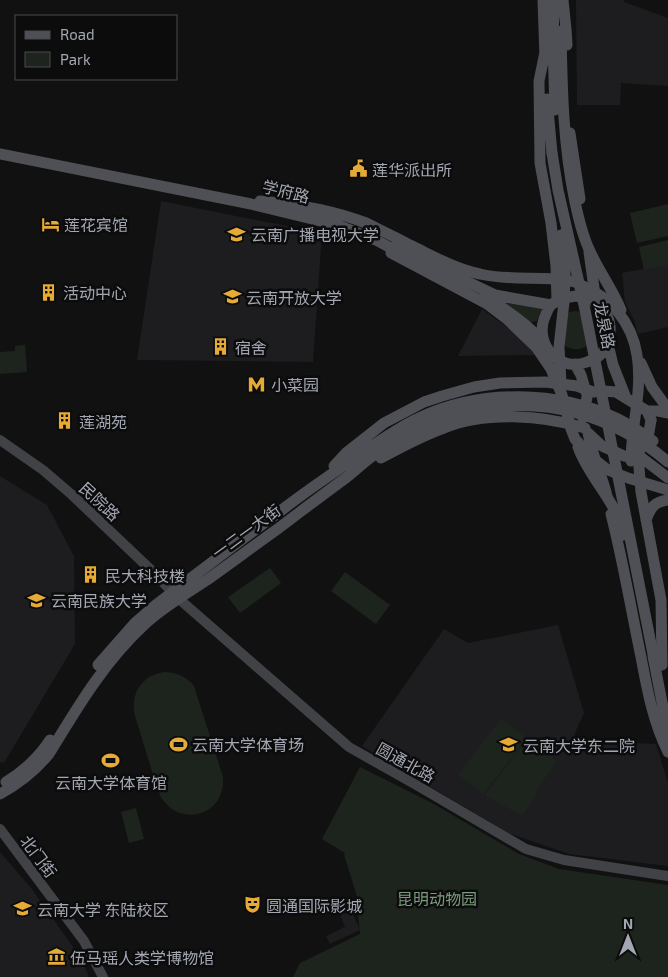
<svg xmlns="http://www.w3.org/2000/svg" width="668" height="977" font-family="'Exo 2','Noto Sans SC',sans-serif">
<rect width="100%" height="100%" fill="#111112"/>
<!-- built -->
<path fill="#1d1d1f" d="M576,0H624V2L668,18V86L621,83L620,105H577Z
M161,201L322,233L313,362L137,360Z
M668,264V327L638,334L634,320L625,302L622,273Z
M482,309L522,338L535,355L458,356Z
M0,476L47,505L74,556L75,644L4,763L0,762Z
M558,625L584,713L572,740L656,744L668,783V866L569,854L508,833L362,746L444,629L468,643Z
M0,852L31,888L81,958L89,977H0Z
M350,908L360,930L330,944L326,936L345,927L339,912Z"/>
<!-- green -->
<path fill="#1d241e" d="M668,204V236L637,243L630,213Z
M668,240V265L644,270L639,247Z
M500,300L542,308L537,321L529,323Z
M575,311C608,313 595,362 565,346L566,313Z
M25,345L27,372L0,374V352L15,351V346Z
M270,568L281,583L240,613L228,597Z
M345,572L390,605L376,624L331,591Z
M165,672C178,673 187,677 194,686L223,777C226,819 173,829 158,791L135,716C130,693 142,675 165,672Z
M501,719L527,738L483,794L458,775Z
M528,738L562,765L557,761L535,792L539,796L537,795L522,816L485,795Z
M360,767L432,803L519,854L559,869L668,885V977H293L300,963L360,934L356,893L344,855L345,853L322,839Z
M136,808L144,839L129,843L121,812Z"/>
<g fill="none" stroke-linecap="round" stroke-linejoin="round">
<!-- secondary -->
<path stroke="#404246" stroke-width="10" d="M0,440L43,470L71,494L150,569L179,599L349,747L418,786L526,849L564,860L668,876
M0,829L84,941L103,977"/>
<!-- primary -->
<path stroke="#4e5055" stroke-width="11" d="M543,0L545,58
M554,0L553,44L555,110
M563,0L566,29L567,45
M545,52L539,81L540,163L551,223L556,266L557,302
M547,99L552,153
M570,133L580,199
M0,154L251,204L337,225L376,240L402,254
M260,201C296,204 332,210 366,223
M396,246L449,273L495,295L551,305
M589,252L596,302
M576,296C600,299 616,317 608,342C605,352 597,359 587,362C560,373 535,345 544,319C546,314 548,308 551,305C557,299 568,297 576,296Z
M485,297C504,308 532,327 545,345
M608,344L613,365L626,398
M575,364L581,375L586,392
M647,411H658L668,413
M588,433C592,455 602,475 607,496
M588,433L602,446L624,456L630,457L638,455L668,478
M639,452L638,455L641,492L661,600L662,665
M381,458C401,447 422,436 444,428C485,411 542,415 585,428
M334,466L347,452L384,423L424,402L442,396L474,387L500,383L545,382L577,386L593,392L604,391L616,392L647,411L651,420
M611,514C623,561 631,609 641,657C647,689 653,722 668,752
M646,520C651,507 654,502 668,500
M653,656L668,733
M98,665L135,623L157,604C200,571 244,538 287,506C308,490 330,475 352,460C374,445 395,429 419,418C480,389 558,390 618,419C630,425 642,433 653,441
M6,782C23,772 40,756 50,740
M0,794C20,783 34,772 49,754C77,708 104,662 144,625C163,607 186,594 207,580C231,563 255,545 279,528C301,511 324,494 347,477C356,470 364,462 374,455C390,443 408,432 426,424C441,417 458,412 474,410C546,396 613,415 668,462"/>
<!-- primary-bridge -->
<path stroke="#4e5055" stroke-width="11" d="M561,31C562,88 563,145 575,202C578,216 581,229 586,242C595,266 611,286 621,310
M552,153L558,190L584,305L653,654
M366,223C380,230 395,237 410,245C433,256 455,269 480,274C505,280 530,277 555,279C560,280 565,280 570,281C574,281 577,283 581,285C611,297 632,323 637,355C643,391 631,426 631,461
M391,253L487,304L508,320L536,347L551,369L562,395L571,429L575,439L590,456L608,470L628,478L668,490
M641,363L652,387L668,409
M561,383L559,347L564,302L565,279V260L561,235
M583,418L587,397
M578,447C586,470 603,488 614,509C618,517 620,526 623,535
M639,452L649,432L651,420"/>
</g>
<!-- icons -->
<defs>
<symbol id="civic-bare" viewBox="-9 -9 18 18"><path d="M-.6-6.5H3V-4.5H.6V-3L4-1V1h2V6H-6V1h2V-1L-.6-3ZM-1.2 2.5V6h2.4V2.5Z" fill="#e5ab36" stroke="#0c0c0d" stroke-width="2.5" paint-order="stroke"/></symbol>
<symbol id="hotel-bare" viewBox="-9 -9 18 18"><path d="M-6-4.5h1.5V1H6V5H4.5V3h-9V5H-6ZM-4 0a1.8 1.8 0 1 1 3.6 0ZM.5 0V-2.5h3Q6-2.5 6 0Z" fill="#e5ab36" stroke="#0c0c0d" stroke-width="2.5" paint-order="stroke"/></symbol>
<symbol id="university-bare" viewBox="-9 -9 18 18"><path d="M0-5L7-2L0 1L-7-2ZM-4 1L0 2.5L4 1V4Q0 6-4 4Z" fill="#e5ab36" stroke="#0c0c0d" stroke-width="2.5" paint-order="stroke"/></symbol>
<symbol id="building-bare" viewBox="-9 -9 18 18"><path d="M-4-6H4V6H1V3H-1V6H-4ZM-2.5-4.3h1.7v1.8h-1.7ZM.8-4.3h1.7v1.8H.8ZM-2.5-1h1.7V.8h-1.7ZM.8-1h1.7V.8H.8Z" fill="#e5ab36" stroke="#0c0c0d" stroke-width="2.5" paint-order="stroke"/></symbol>
<symbol id="metro-bare" viewBox="-9 -9 18 18"><path d="M-5.5 5V-5H-3L0 0L3-5H5.5V5H3V-.5L0 4L-3-.5V5Z" fill="#e5ab36" stroke="#0c0c0d" stroke-width="2.5" paint-order="stroke"/></symbol>
<symbol id="stadium-bare" viewBox="-9 -9 18 18"><path d="M0-5a6.5 5 0 1 0 0 10a6.5 5 0 1 0 0-10ZM-3.5-1.8h7v3.6h-7Z" fill="#e5ab36" stroke="#0c0c0d" stroke-width="2.5" paint-order="stroke"/></symbol>
<symbol id="theatre-bare" viewBox="-9 -9 18 18"><path d="M-5-5.5Q0-4 5-5.5V0Q5 5 0 6Q-5 5-5 0ZM-3.3-2.5H-1v1.5H-3.3ZM1-2.5H3.3v1.5H1ZM-2.8 1Q0 5.5 2.8 1Z" fill="#e5ab36" stroke="#0c0c0d" stroke-width="2.5" paint-order="stroke"/></symbol>
<symbol id="museum-bare" viewBox="-9 -9 18 18"><path d="M0-6L6-3V-2H-6V-3ZM-5-1h2V3h-2ZM-1-1h2V3h-2ZM3-1h2V3H3ZM-6 4H6V6H-6Z" fill="#e5ab36" stroke="#0c0c0d" stroke-width="2.5" paint-order="stroke"/></symbol>
</defs>
<g fill-rule="evenodd">
<use href="#civic-bare" x="346" y="156" width="25" height="25"/>
<use href="#hotel-bare" x="38" y="212" width="25" height="25"/>
<use href="#university-bare" x="224" y="222" width="25" height="25"/>
<use href="#building-bare" x="36" y="280" width="25" height="25"/>
<use href="#university-bare" x="220" y="284" width="25" height="25"/>
<use href="#building-bare" x="208" y="334" width="25" height="25"/>
<use href="#metro-bare" x="244" y="372" width="25" height="25"/>
<use href="#building-bare" x="52" y="408" width="25" height="25"/>
<use href="#building-bare" x="78" y="562" width="25" height="25"/>
<use href="#university-bare" x="24" y="588" width="25" height="25"/>
<use href="#stadium-bare" x="166" y="732" width="25" height="25"/>
<use href="#university-bare" x="496" y="732" width="25" height="25"/>
<use href="#stadium-bare" x="98" y="748" width="25" height="25"/>
<use href="#theatre-bare" x="240" y="892" width="25" height="25"/>
<use href="#university-bare" x="10" y="896" width="25" height="25"/>
<use href="#museum-bare" x="44" y="944" width="25" height="25"/>
</g>
<g text-anchor="middle" dominant-baseline="central" stroke-width="5" stroke-linejoin="round" paint-order="stroke">
<!-- poi labels -->
<g font-size="16" fill="#a3a7b2" stroke="#0c0c0d" text-anchor="start">
<text x="372" y="169">莲华派出所</text>
<text x="64" y="224">莲花宾馆</text>
<text x="251" y="234">云南广播电视大学</text>
<text x="63" y="292">活动中心</text>
<text x="246" y="297">云南开放大学</text>
<text x="235" y="347">宿舍</text>
<text x="271" y="384">小菜园</text>
<text x="79" y="421">莲湖苑</text>
<text x="105" y="575">民大科技楼</text>
<text x="51" y="600">云南民族大学</text>
<text x="192" y="744">云南大学体育场</text>
<text x="523" y="745">云南大学东二院</text>
<text x="111" y="782" text-anchor="middle">云南大学体育馆</text>
<text x="266" y="905">圆通国际影城</text>
<text x="37" y="909">云南大学 东陆校区</text>
<text x="70" y="957">伍马瑶人类学博物馆</text>
</g>
<!-- street labels -->
<g font-size="16" fill="#a3a7b2" stroke="#0c0c0d">
<text transform="translate(286 191) rotate(14)">学府路</text>
<text transform="translate(605 325) rotate(78)">龙泉路</text>
<text transform="translate(100 501) rotate(43)">民院路</text>
<text transform="translate(246 531) rotate(-36)">一二一大街</text>
<text transform="translate(406 762) rotate(29)">圆通北路</text>
<text transform="translate(39 856) rotate(53)">北门街</text>
</g>
<!-- park labels -->
<g font-size="16" fill="#7b9c7d" stroke="#0c0c0d">
<text x="437" y="898">昆明动物园</text>
</g>
</g>
<!-- legend -->
<rect x="15" y="15" width="162" height="65" fill="#0c0c0d" stroke="#484a4f"/>
<rect x="25" y="31" width="25" height="8" fill="#4e5055" stroke="#484a4f"/>
<text x="60" y="40" font-size="15" fill="#a3a7b2">Road</text>
<rect x="25" y="52" width="25" height="15" fill="#1d241e" stroke="#484a4f"/>
<text x="60" y="65" font-size="15" fill="#a3a7b2">Park</text>
<!-- north arrow -->
<g transform="translate(628 937)" stroke="#0c0c0d" stroke-width="4" paint-order="stroke">
<path d="M0-4L9 19L0 12L-9 19Z" fill="#a3a7b2"/>
<text y="-8" font-size="14" font-weight="bold" text-anchor="middle" fill="#a3a7b2">N</text>
</g>
</svg>
